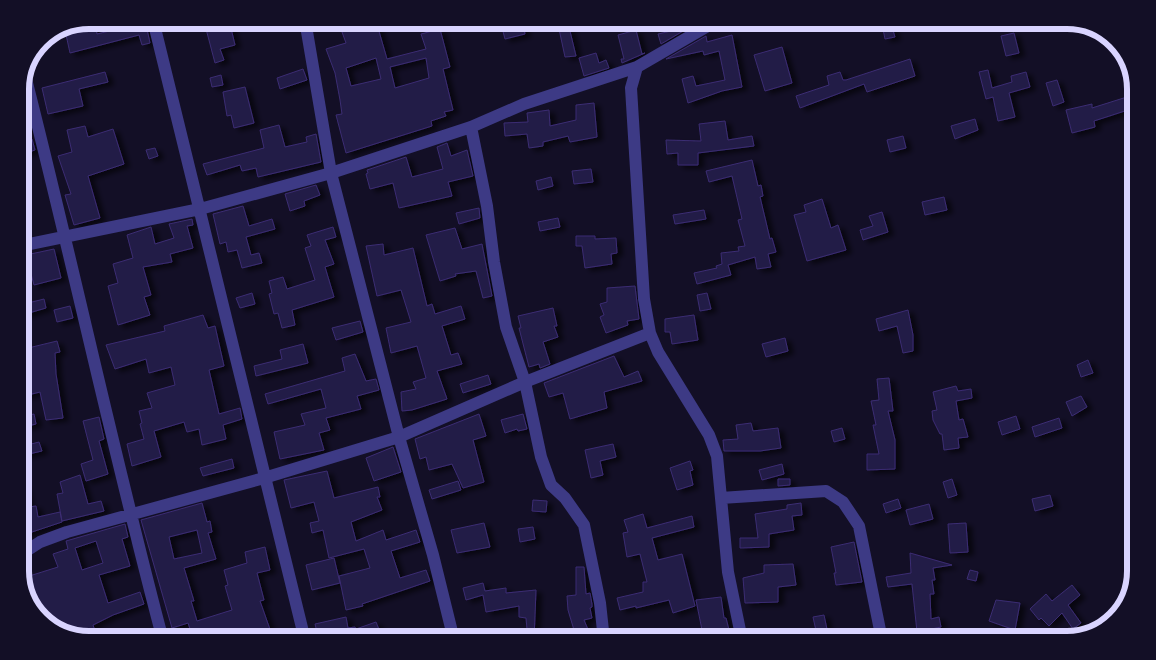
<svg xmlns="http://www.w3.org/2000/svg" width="1156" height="660" font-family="Commissioner,sans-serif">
<defs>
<filter id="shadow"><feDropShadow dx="5.5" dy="3" stdDeviation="2.5" flood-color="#0009"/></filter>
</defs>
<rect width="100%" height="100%" fill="#130f26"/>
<!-- building -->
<path fill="#241b47" stroke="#3b2d73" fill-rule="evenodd" filter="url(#shadow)" d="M94,20L97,34L131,26L129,20H145L150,43L142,45L139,35L70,53L65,30Z
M224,20H229L235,45L220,49L224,60L215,63L205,25Z
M500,20H522L525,34L505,39Z
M376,21L387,59L426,49L421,34L440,29L450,67L443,69L453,110L444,112L446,116L431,121L432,126L346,153L336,115L342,114L340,100L335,73L326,49L346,43L342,32ZM376,58L381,79L351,86L346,68ZM426,58L429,78L395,88L390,67Z
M569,27L576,56L565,57L559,29Z
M689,27H690L661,44L658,34Z
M892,27L895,37L885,39L883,29Z
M636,30L642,54L645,53L622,63L621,59H624L618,35Z
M1014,33L1019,53L1006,56L1001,36Z
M732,35L742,87L722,91L688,103L682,79L693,76L696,86L725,80L719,51L704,55L703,51L666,59L706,36L707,42Z
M782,47L792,83L765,91L754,55Z
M596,53L599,63L606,60L609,68L584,76L579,58Z
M910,59L915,76L867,92L864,84L800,108L796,96L829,85L827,76L840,72L843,80H846Z
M303,69L307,80L280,89L277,78Z
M988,70L992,88L1012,82L1011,76L1026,72L1030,87L1009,93L1015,117L998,121L993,97L986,99L979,72Z
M105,72L108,82L79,89L83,106L48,114L42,88Z
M221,75L223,85L212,87L210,78Z
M1057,80L1064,102L1053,106L1046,83Z
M245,87L254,123L234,128L231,115L227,116L223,92Z
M1130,96L1134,108L1094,121L1095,127L1072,133L1066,110L1092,104V108Z
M594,103L597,137L570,142L568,136L543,142V146L529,148L527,134L505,136L504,123L528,122L527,113L549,110L550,126L576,120V105Z
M26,114L30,128L20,132V115Z
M975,119L978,130L955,139L951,126Z
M725,121L728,140L752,136L754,146L698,153V165H678V153L667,154L666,140L701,141L699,124Z
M279,125L285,147L307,142L306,137L316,134L321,162L258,177L256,168L242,171L240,165L207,175L203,164L264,148L260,130Z
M85,126L88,137L113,129L124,164L88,176L100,218L74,225L65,195L71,194L58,156L72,152L67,130Z
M903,136L906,148L890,152L887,140Z
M32,139L35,150L20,155V140Z
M447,143L451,156L467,150L473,176L448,182L452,196L399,208L393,183L370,189L366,174L368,173L367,170L406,157L412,177L443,169L437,147Z
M155,148L158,156L149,159L146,150Z
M752,160L758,186L761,185L763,196L760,197L770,239L772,238L776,252L768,254L771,267L757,269L755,257L728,265L731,275L697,284L694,273L717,268L716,266L722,264L721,253L739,251L738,247L745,246L738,220L742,219L732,176L709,182L706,171Z
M591,169L593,182L574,184L572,171Z
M551,177L553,186L538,190L536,181Z
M316,185L320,195L304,201L305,206L290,211L285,194Z
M944,197L947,210L925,215L922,202Z
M822,199L831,228L838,225L846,250L807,261L794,215L806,212L804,205Z
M243,206L249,226L272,219L275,229L246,237L251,255L259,253L262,263L242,268L237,250L228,252L226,242L220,244L213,214Z
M479,208L480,218L459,224L456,213Z
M704,210L706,219L675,224L673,215Z
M882,212L888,232L863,240L860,230L873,226L869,216Z
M558,218L560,227L540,231L538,222Z
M192,219L193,225L187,226L193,248L170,254L172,262L143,267L151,295L144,297L150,315L118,325L108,286L118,283L113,264L133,258L127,235L151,227L155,244L174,238L169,224Z
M333,227L336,237L325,240L334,264L325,267L334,297L292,310L295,325L282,328L278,313L274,314L269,294L272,293L269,281L283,277L287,289L315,280L305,248L311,246L307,235Z
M455,228L462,249L482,244L492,296L483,298L476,271L455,274L456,276L440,281L426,235Z
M576,236H595V239L616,238L617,253L611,254L612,264L585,268L582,246H576Z
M383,244L384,255L413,248L427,306L432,304L435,314L461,306L465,319L442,326L451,355L458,353L462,364L437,371L447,399L412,410L402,411L401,392L416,389L413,382L426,378L417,346L391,353L386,328L411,322L401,290L377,296L366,246Z
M54,249L61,278L34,285L26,255Z
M635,286L639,319L627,321L628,325L606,333L600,317L604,315L600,304L607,302V288Z
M252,293L255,304L240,308L236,298Z
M707,293L711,309L700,311L697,295Z
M44,299L46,308L22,315L20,305Z
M70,306L73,318L57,322L54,310Z
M553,308L557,326H554L558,337L543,342L550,364L540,368L539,364L529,367L519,328H521L518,316Z
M908,310L913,335V351L903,353L897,326L879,331L876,319Z
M203,315L208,328L215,326L224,366L209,370L219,414L240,408L242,419L223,425L226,439L202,445L199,429L187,432L184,422L154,431L161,457L132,466L127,444L144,439L140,424L142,423L139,411L152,408L147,393L175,385L171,367L149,373L146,359L115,369L106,345L165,331L164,326Z
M694,315L698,340L672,344L670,332H665V319Z
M360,321L363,332L336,340L332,328Z
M785,338L788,351L766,357L762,344Z
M57,341L60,352L55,353L56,374L63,418L46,420L40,392L20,397V350Z
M303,344L308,363L256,376L254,366L282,359L280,350Z
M355,354L366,381L376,379L379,390L357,396L361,409L326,418L330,430L319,433L324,450L280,459L274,432L305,425L301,414L326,408L321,389L268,404L265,394L345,371L342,358Z
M614,356L624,377L638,371L642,381L604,392L607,408L570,419L563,393L549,397L544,383Z
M1088,360L1093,373L1081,377L1077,365Z
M488,375L491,384L463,393L460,384Z
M889,378L893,411H888L895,440V469L867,470V454H879L873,425H876L871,401L879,400L877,379Z
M956,386L958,391L971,389L972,398L956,401L959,420L963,419L968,437L958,438L959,448L944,450L942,434H940L933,420L932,411L937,410L933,392Z
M1081,396L1087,407L1072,416L1066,402Z
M34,414L36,424L20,428V417Z
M479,414L486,436L473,440L484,482L463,488L452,464L429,470L426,457L420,459L415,439Z
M523,414L527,429L518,431L517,429L505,433L501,420Z
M1016,416L1020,429L1002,435L998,422Z
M99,417L104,439L99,441L108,474L86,481L81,464L93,460L83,421Z
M1059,418L1062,428L1035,437L1032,427Z
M751,423L753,431L778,428L781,448L760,451H724L723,440L738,439L736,425Z
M842,428L845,439L834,442L831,431Z
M39,442L42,451L20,456V447Z
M613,444L616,457L600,461L603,475L591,478L585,450Z
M393,447L401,472L374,481L366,458Z
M232,459L234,468L203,476L200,468Z
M690,461L693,470L690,471L693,485L677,490L670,468Z
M782,464L784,474L762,480L759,470Z
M327,471L334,498L378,487L380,497H377L382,510L351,522L356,541L383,530L386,540L416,530L420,542L391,551L400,578L426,570L430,581L362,604L363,606L346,610L339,576L370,568L364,549L329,558L323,530L312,533L310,523L319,521L314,502L291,508L284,480Z
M80,475L88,504L101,501L104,511L62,521L57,494L63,493L60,482Z
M778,479H790V485L778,486Z
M952,479L957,495L948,498L943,482Z
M458,481L461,490L432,499L429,490Z
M24,485L29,507L36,506L38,517L60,512L62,522L20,536V486Z
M1050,495L1053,506L1035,511L1032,499Z
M898,499L901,508L886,513L883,504Z
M533,500L547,501L546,512L532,511Z
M202,503L207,522L210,521L212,532L208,533L216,559L184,568L194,601H191L197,621L232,610L225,586L228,585L224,570L247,563L245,552L265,547L270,570L257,573L264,600L260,601L273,638L266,640H241L240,637L230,640H194L188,623L172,628L141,520ZM197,530L202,553L174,559L169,537Z
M801,503L802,515L792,516L794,530L769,534V547L740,548V538H758L755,514L787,509V505Z
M929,504L933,519L910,525L906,510Z
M643,514L647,528L692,516L694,527L652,538L658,560L682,554L695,606L673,613L669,600L636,608V606L620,610L617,598L643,592V582H647L640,554L627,557L623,533L628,532L624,520Z
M484,523L490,547L457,553L451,530Z
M966,523L968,552L950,553L948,524Z
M125,524L128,537L122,539L130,566L99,575L108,603L140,592L144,604L113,615L93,625L98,640H89L55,631L46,622L42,608H32L29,606L23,578L58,567L53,554L68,549L66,541ZM96,541L103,563L82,570L75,548Z
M533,527L535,539L520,542L518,529Z
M854,542L862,582L836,585L834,573H836L831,547Z
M910,553L952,565L933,568L935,580H932L934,594H930L931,619L939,617L941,627L917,632L912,584L888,587L886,577L911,573Z
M334,558L340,583L312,590L306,565Z
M793,564L796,585L778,587V602L745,603L743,578L764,573V565Z
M576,567H584L586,594L590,593L592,604V607L590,608L592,618L584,620L589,632L585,634V640H577L568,610L567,596L576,595Z
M970,570L978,572L976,581L967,579Z
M483,583L485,591L506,588V593L536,590L534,640H528L526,618L519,617V606L486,612L483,595L466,600L463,588Z
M1072,585L1080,595L1068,605L1081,623L1073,629L1062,613L1049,626L1041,618L1039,620L1030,609L1046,594L1052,601Z
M721,597L724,618H726L729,630L703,635L696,600Z
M996,600L1020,603L1015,630L989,621Z
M824,615L829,639L818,640L813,617Z
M346,617L348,628L355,627L356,629L376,622L380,632L360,639L319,640L315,624Z"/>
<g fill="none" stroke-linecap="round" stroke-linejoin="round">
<!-- minor -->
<path stroke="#3d3a85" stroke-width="12" d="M153,20L305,640
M305,20L331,173L399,437L433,555L454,640
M718,20L637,67L631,88L644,299L650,333L658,352L709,435L717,456L728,572L742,640
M25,75C73,263 113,452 163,640
M471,127L487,206L494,262L506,327L525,382L541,457L551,485L565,498L584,525L600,603L604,640
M20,246L200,209L331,173L471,127L524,104L637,67
M721,498L826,491L843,502L859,526L882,640
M20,555L40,542L67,532L264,478L399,437L525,382L650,333"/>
</g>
<!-- crop -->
<path d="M0 0H1156V660H0ZM89 29H1067A60 60 0 0 1 1127 89V571A60 60 0 0 1 1067 631H89A60 60 0 0 1 29 571V89A60 60 0 0 1 89 29Z" fill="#130f26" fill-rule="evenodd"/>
<path fill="none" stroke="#d9d4ff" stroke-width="6" d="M89 29H1067A60 60 0 0 1 1127 89V571A60 60 0 0 1 1067 631H89A60 60 0 0 1 29 571V89A60 60 0 0 1 89 29Z"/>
</svg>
